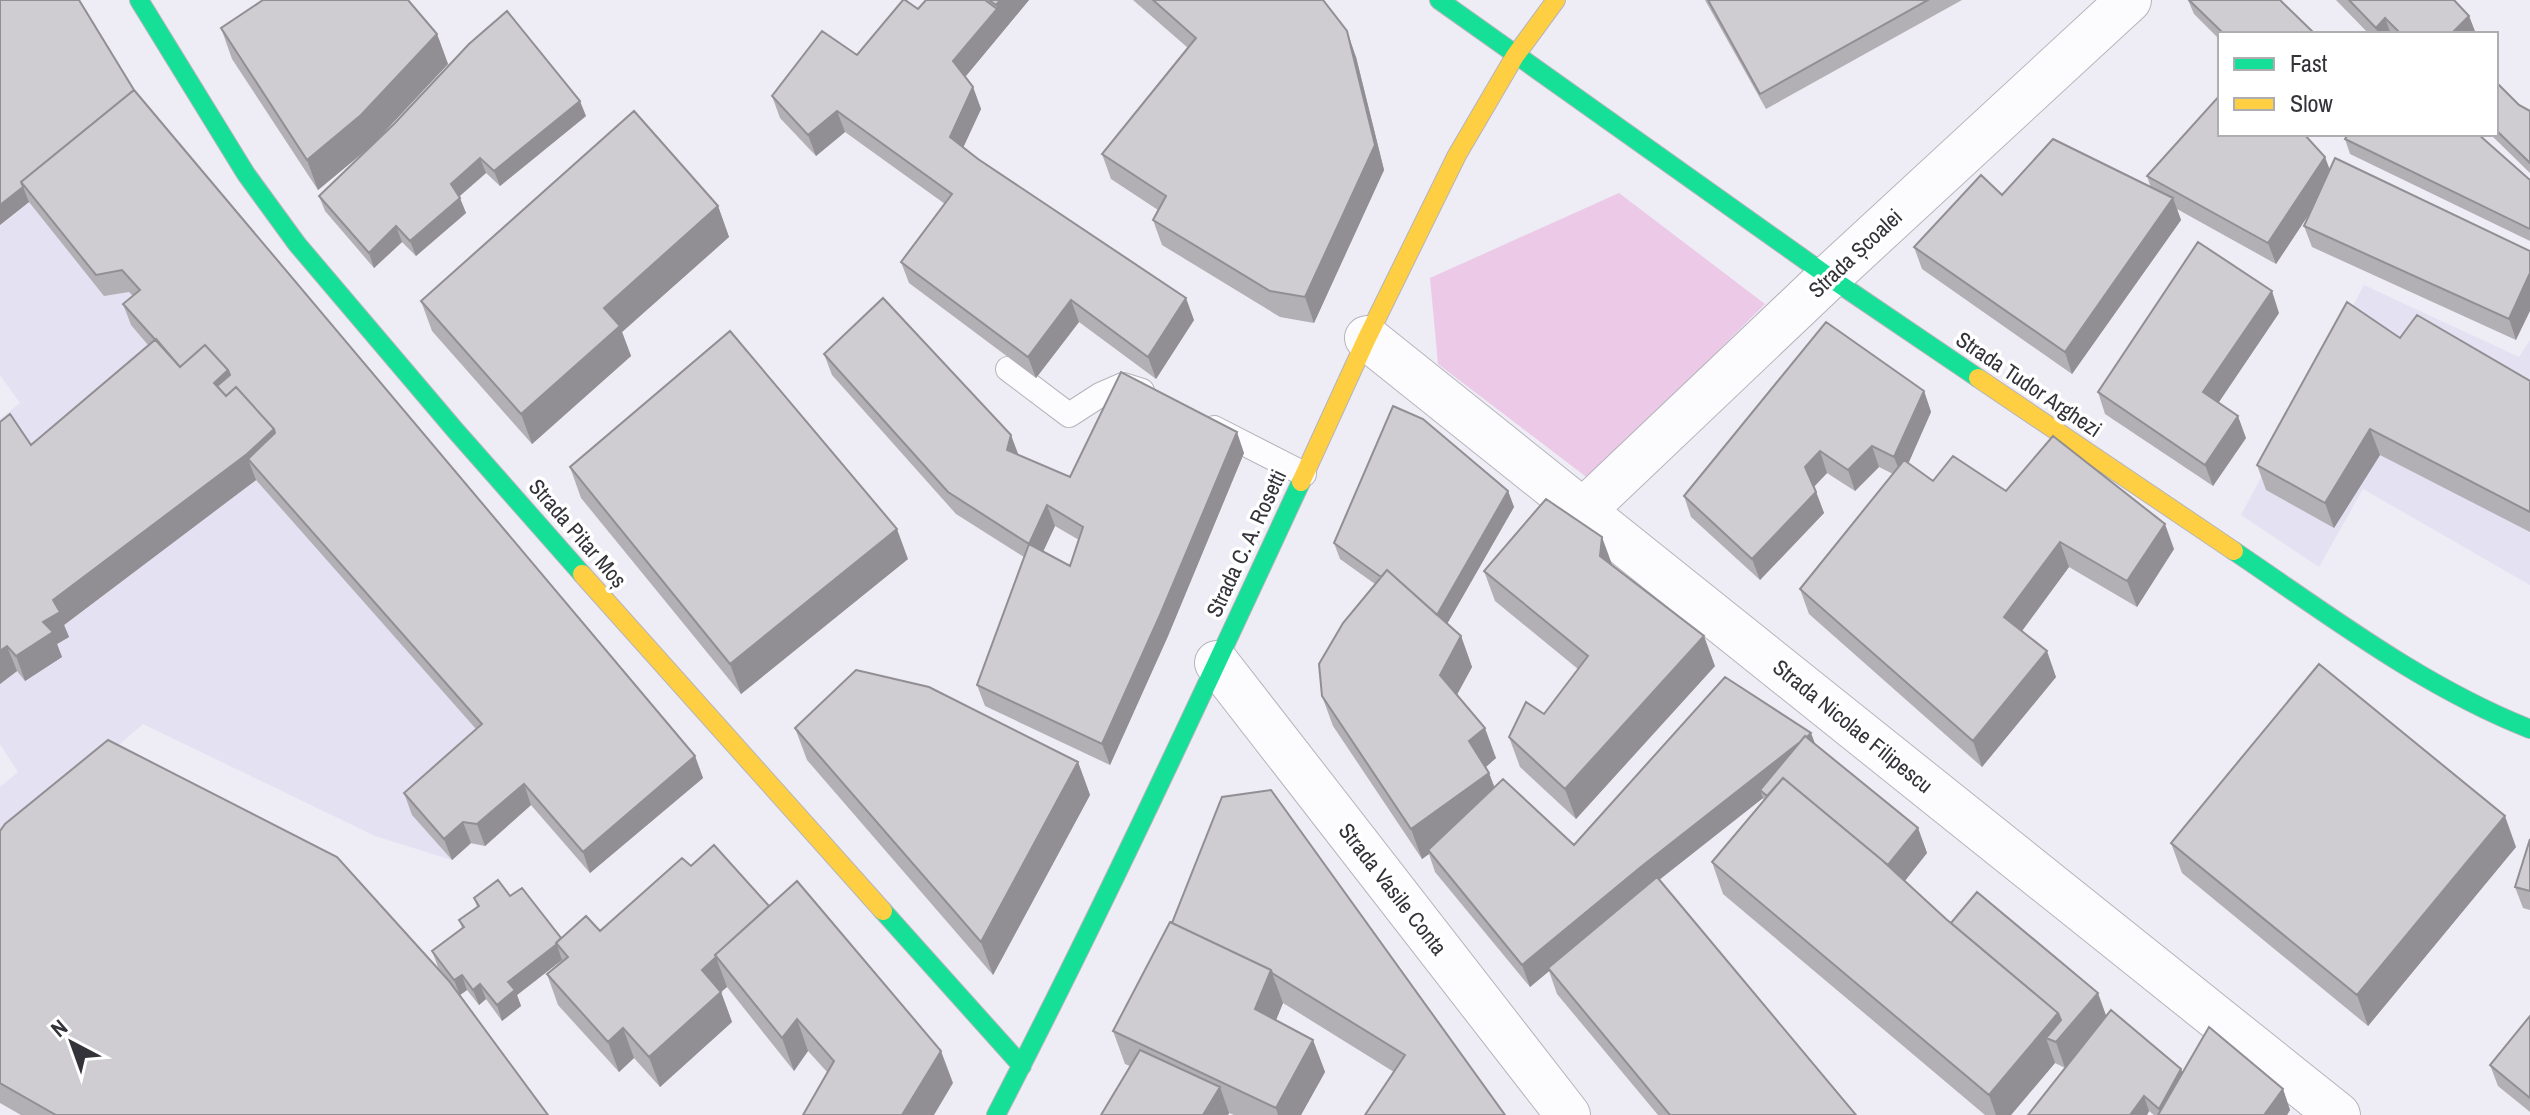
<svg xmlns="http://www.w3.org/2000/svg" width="2530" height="1115" font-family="'Archivo Narrow',sans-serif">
<rect width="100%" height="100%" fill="#eeecf5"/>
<!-- built -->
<path fill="#e4e1f2" d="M142,111L703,778L590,873L531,805L485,846L471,844L452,860L375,836L143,724L0,847V787L18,772L0,744V419L20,403L0,375V226Z
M2364,285L2519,357L2530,340V585L2363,489L2319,567L2241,515Z"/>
<!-- green -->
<path fill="#ecc9e6" d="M1619,193L1765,304L1589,479L1438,364L1430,278Z"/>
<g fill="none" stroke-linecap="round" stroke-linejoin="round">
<defs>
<path id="lane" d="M1008,369L1069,415L1100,395L1123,385L1142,391
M1214,428L1304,474"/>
<path id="street" d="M1367,338L2338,1115
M1584,510L1829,277L2129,0
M1217,663L1568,1115"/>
<path id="fast" d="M139,0L246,174L297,244L455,430L582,574
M1439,0L1829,277L1978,378
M2234,551C2329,615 2423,687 2530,729
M883,911L1022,1066
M996,1115C1104,907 1202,695 1301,482"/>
<path id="slow" d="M1978,378L2234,551
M1301,482L1367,338L1457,155L1515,56L1556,0
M582,574L883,911"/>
</defs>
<!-- lane casing -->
<use href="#lane" stroke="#b5b4bb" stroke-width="26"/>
<!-- street casing -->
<use href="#street" stroke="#b5b4bb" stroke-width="46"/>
<!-- fast casing -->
<use href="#fast" stroke="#b5b4bb" stroke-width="20"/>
<!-- slow casing -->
<use href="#slow" stroke="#b5b4bb" stroke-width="20"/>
<!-- lane -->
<use href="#lane" stroke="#fcfcfe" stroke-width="24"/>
<!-- street -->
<use href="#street" stroke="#fcfcfe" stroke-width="44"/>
<!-- fast -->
<use href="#fast" stroke="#16e098" stroke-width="18"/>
<!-- slow -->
<use href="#slow" stroke="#ffcf43" stroke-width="18"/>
</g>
<!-- wall -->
<path fill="#b2afb5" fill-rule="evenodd" d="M0,0L134,90L695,756L703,778L590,873L531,805L485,846L471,843L452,860L412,815L404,793L476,729L256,480L64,625L69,637L57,644L62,657L25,681L17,671L0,684L31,445L148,345L131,325L123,304L133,296L129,292L104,296L29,202L0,225Z
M926,0H1029L965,77L973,87L981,109L963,147L1194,320L1156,379L1079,322L1036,378L909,283L901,262L945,204L845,132L816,156L780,118L772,96L857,55L918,9Z
M1133,0H1323L1356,57L1384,170L1314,323L1280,317L1162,245L1153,220L1158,210L1111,179L1102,154L1188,48Z
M1705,0H1962L1766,109Z
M2188,0L2315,34H2220V40L2194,14Z
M2336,0H2454L2469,16L2476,34H2369Z
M221,28L437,34L448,64L376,141L586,116L500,186L486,173L459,197L466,213L416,256L402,242L374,268L325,211L319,196L369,148L318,190L232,59Z
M2496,82L2519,105L2530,111V173L2490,134H2496Z
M2345,139L2530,180V241L2350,154Z
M2330,170L2530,251L2516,340L2312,247L2304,226L2310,212L2276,264L2177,209L2181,220L2072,374L1922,269L1914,247L2002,195L2151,188L2147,176Z
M718,206L729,237L622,332L631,356L532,444L432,331L421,301Z
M2279,313L2218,403L2246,438L2213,486L2105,414L2098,392Z
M2400,338L2530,381V532L2380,455L2334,528L2266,490L2257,465Z
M824,354L1018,455L1070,477L1244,453L1168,636L1110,765L985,706L977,685L1024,557L956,514L832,375ZM1055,526L1079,540L1070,566L1043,551Z
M1924,391L1931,412L1908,463L1933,481L2006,491L2174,549L2137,607L2069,567L2022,631L2056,677L1982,767L1809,614L1800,589L1893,474L1879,467L1855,491L1827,473L1814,486L1824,513L1760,580L1691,517L1684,496Z
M570,467L908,559L741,694L581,498Z
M1508,491L1514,507L1447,624L1461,636L1472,667L1456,695L1496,758L1486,767L1489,773L1495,788L1574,845L1815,744L1918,828L1927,853L1905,881L1951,923L2106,1016L2182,1073L2283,1089L2290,1110L2287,1115H2154L2149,1111L2147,1115H2028L2065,1068L2055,1063L2011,1115H1985L1723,894L1712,862L1764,801L1763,798L1659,880L1856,1115H1658L1557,994L1549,971L1530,987L1435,872L1429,854L1422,859L1333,726L1322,696L1375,584L1340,559L1334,543Z
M1613,566L1715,666L1576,819L1520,767L1509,737L1544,714L1578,669L1495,601L1484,571Z
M795,728L1078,762L1090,795L993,975L807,760Z
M1222,797L1505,1115L1394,1072L1283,1003L1276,1020L1313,1040L1325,1072L1301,1115H1234L1229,1113L1228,1115H1101L1130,1066L1125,1064L1113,1031L1172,923Z
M0,831L447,978L438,967L432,951L462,928L459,920L477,907L474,898L510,896L561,938L600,931L691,866L769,906L953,1083L828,1073L808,1051L794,1071L727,987L721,992L732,1022L660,1087L634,1058L619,1072L558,1005L547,974L562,960L517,995L521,1006L502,1021L486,999L479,1005L467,990L460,995L548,1115H21L0,1103Z
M2530,839V910L2523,908L2515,887Z
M2171,843L2516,847L2368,1026L2182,873Z
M2530,1016V1112L2498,1086L2490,1065Z"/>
<!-- shaded-wall -->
<path fill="#918f93" d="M1000,0H1029L961,82L953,61L997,9L996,5Z
M2469,16L2476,34H2451Z
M2385,18L2391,34H2378L2376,28Z
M1347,31L1356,57L1384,170L1314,323L1305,297Z
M437,34L448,64L372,145L318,190L307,160Z
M973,87L981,109L958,159L950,137Z
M580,101L586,116L500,186L494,171Z
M837,111L845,132L816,156L808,135Z
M2325,157L2333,178L2276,264L2268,243Z
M480,158L486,173L456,199L451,184Z
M23,187L29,202L0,225V205Z
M460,198L466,213L416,256L410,241Z
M2173,198L2181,220L2072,374L2065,352Z
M718,206L729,237L622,332L631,356L532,444L521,414L604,308Z
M396,226L402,242L374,268L369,253Z
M2530,273V311L2516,340L2509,319Z
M2272,291L2279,313L2211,414L2203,392Z
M1186,298L1194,320L1156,379L1148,357Z
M1071,300L1079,322L1036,378L1028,357Z
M228,370L245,412L214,383Z
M1924,391L1931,412L1902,478L1894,457Z
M2238,416L2246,438L2213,486L2205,465Z
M274,429L283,455L248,459L256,480L64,625L69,637L57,644L62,657L25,681L16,656L43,622L53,600Z
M2370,429L2380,455L2334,528L2325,503Z
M1237,432L1244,453L1168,636L1110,765L1102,744Z
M1011,435L1019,456L1007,450Z
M1872,446L1879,467L1855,491L1848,470Z
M1820,451L1827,473L1813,488L1805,467Z
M1508,491L1514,507L1439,638L1433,622Z
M1816,492L1824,513L1760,580L1752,559Z
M1047,505L1055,526L1037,565L1029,544Z
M2165,524L2174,549L2137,607L2127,581Z
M897,529L908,559L741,694L730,664Z
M1602,537L1613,567L1600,556Z
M2060,542L2069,567L2013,643L2004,617Z
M1461,636L1472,667L1451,706L1440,675Z
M1704,636L1715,666L1576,819L1565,789Z
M7,646L17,671L0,684V651Z
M2047,651L2056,677L1982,767L1973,741Z
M1485,728L1496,758L1480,772L1469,741Z
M1811,733L1819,754L1760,790L1763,798L1650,887L1530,987L1522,965L1642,866Z
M695,756L703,778L590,873L583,852Z
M1078,762L1090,795L993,975L981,942Z
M1489,773L1500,803L1428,850L1429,854L1422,859L1411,829Z
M524,784L531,805L485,846L477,824Z
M2505,816L2516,847L2368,1026L2357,995Z
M463,822L471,843L452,860L444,839Z
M1918,828L1927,853L1895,893L1886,868Z
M557,945L562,960L517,995L521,1006L502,1021L497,1005L508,982Z
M716,957L727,987L721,992L732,1022L660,1087L649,1057L702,970Z
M1271,970L1283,1003L1267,1042L1255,1009Z
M462,975L467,990L460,995L454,980Z
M480,984L486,999L479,1005L473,990Z
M2098,993L2107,1018L2065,1068L2056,1042L2046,1038L2055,1063L2011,1115H1996L1989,1095L2058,1013Z
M797,1019L808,1051L794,1071L782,1038Z
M623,1028L634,1058L619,1072L608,1042Z
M1313,1040L1325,1072L1301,1115H1278L1276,1108Z
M941,1051L953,1083L934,1115H902Z
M2181,1069L2187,1085L2161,1115L2159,1109Z
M1220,1087L1229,1113L1228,1115H1203Z
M2283,1089L2290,1110L2287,1115H2264Z
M2144,1096L2149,1111L2147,1115H2130Z"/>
<!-- building -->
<path fill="#cfccd2" stroke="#918f93" stroke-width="2" fill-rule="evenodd" d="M0,0H79L134,90L21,182L23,187L0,205Z
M263,0H408L437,34L361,115L307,160L221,28Z
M903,0H905L918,9L926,0H985L997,9L953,61L973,87L950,137L978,159L1186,298L1148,357L1071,300L1028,357L901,262L952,194L837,111L808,135L772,96L822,31L857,55Z
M989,0H1000L996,5Z
M1153,0H1323L1347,31L1375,145L1305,297L1270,291L1153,220L1166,196L1102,154L1196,38Z
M1708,0H1928L1760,94Z
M2189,0H2280L2315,34H2224Z
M2349,0H2454L2469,16L2451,34H2401L2385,18L2376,28Z
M507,11L580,101L494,171L480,158L451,184L460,198L410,241L396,226L369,253L319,196L394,124L469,44Z
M2496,82L2519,105L2530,111V163L2496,130Z
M134,90L695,756L583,852L524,784L477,824L463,822L444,839L404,793L482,724L248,459L275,433L274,429L236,387L226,396L217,386L230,375L228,370L205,345L180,367L123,304L140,290L122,270L96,275L21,182Z
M2220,95V134H2304L2325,157L2268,243L2147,176Z
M634,111L718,206L604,308L620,326L521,414L421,301Z
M2348,134H2478L2530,180V229L2345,139Z
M2053,139L2173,198L2065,352L1914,247L1981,175L2002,195Z
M2335,158L2530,251V273L2509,319L2304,226Z
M2198,242L2272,291L2203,392L2238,416L2205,465L2098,392Z
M883,298L1011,435L1007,450L1070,477L1121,372L1237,432L1160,615L1102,744L977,685L1029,544L948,492L824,354ZM1047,505L1083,527L1070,566L1029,544Z
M2347,302L2400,338L2417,315L2530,381V512L2370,429L2325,503L2257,465Z
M1826,322L1924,391L1894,457L1872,446L1848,470L1820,451L1805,467L1816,492L1752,559L1684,496Z
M730,331L897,529L730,664L570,467Z
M156,339L180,367L205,345L228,370L214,383L226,396L236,387L274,429L247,454L53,600L60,612L43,622L53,632L16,656L7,646L0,651V422L10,414L31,445Z
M1393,406L1423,419L1508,491L1437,615L1387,570L1381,577L1334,543Z
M2053,436L2165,524L2127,581L2060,542L2004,617L2047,651L1973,741L1800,589L1904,460L1933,481L1953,456L2006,491Z
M1546,499L1602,537L1600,556L1704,636L1565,789L1509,737L1526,702L1544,714L1588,656L1484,571Z
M1387,570L1461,636L1440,675L1485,728L1469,741L1489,773L1411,829L1322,696L1319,664L1343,623Z
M2319,664L2505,816L2357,995L2171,843Z
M856,670L929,687L1078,762L981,942L795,728Z
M1725,677L1811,733L1807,737L1805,736L1800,742L1642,866L1522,965L1428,850L1503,779L1574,845Z
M1805,736L1918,828L1888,865L1783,778L1767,796L1760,790Z
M108,740L337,857L449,981L548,1115H56L0,1083V831L5,824Z
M1783,778L1883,861L1946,919L2058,1013L1989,1095L1712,862Z
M1271,790L1505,1115H1365L1405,1055L1272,973L1271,970L1172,923L1222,797Z
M2530,839V891L2515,887Z
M714,845L769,906L715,955L716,957L702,970L721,992L649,1057L623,1028L608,1042L547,974L568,957L556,943L586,916L600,931L682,858L691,866Z
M1657,877L1856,1115H1670L1548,968Z
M498,880L510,896L522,888L561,938L556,943L557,944L508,982L515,990L497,1005L480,984L473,990L462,975L454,980L432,951L464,927L459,920L479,906L474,898Z
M797,881L941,1051L902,1115H803L834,1061L797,1019L782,1038L715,955Z
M1977,892L2098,993L2056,1042L2046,1038L2061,1020L2058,1013L1951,923Z
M1170,922L1271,970L1255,1009L1313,1040L1276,1108L1113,1031Z
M2111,1010L2181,1069L2159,1109L2144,1096L2130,1115H2028Z
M2530,1016V1098L2490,1065Z
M2209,1027L2283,1089L2264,1115H2158Z
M1140,1050L1220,1087L1203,1115H1101Z"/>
<g text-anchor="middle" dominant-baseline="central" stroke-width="7" stroke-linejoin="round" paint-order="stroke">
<!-- street labels -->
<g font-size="22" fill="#343339" stroke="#fff">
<text transform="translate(1855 253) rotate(-43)">Strada Școalei</text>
<text transform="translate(2029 384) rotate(34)">Strada Tudor Arghezi</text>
<text transform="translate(578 533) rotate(49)">Strada Pitar Moș</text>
<text transform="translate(1246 543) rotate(-65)">Strada C. A. Rosetti</text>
<text transform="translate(1853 726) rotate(39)">Strada Nicolae Filipescu</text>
<text transform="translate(1393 889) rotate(52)">Strada Vasile Conta</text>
</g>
</g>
<!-- legend -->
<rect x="2218" y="32" width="280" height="104" fill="#ffffff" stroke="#aeadb0" stroke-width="2"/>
<rect x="2234" y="58" width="40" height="12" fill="#16e098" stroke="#aeadb0" stroke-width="2"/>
<text x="2290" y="72" font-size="24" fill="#343339">Fast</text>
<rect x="2234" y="98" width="40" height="12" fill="#ffcf43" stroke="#aeadb0" stroke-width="2"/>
<text x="2290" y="112" font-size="24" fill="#343339">Slow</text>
<!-- north arrow -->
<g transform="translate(72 1043) rotate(319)" stroke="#ffffff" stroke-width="6" paint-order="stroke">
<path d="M0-6L14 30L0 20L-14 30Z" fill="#343339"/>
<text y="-12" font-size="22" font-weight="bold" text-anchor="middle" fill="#343339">N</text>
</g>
</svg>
